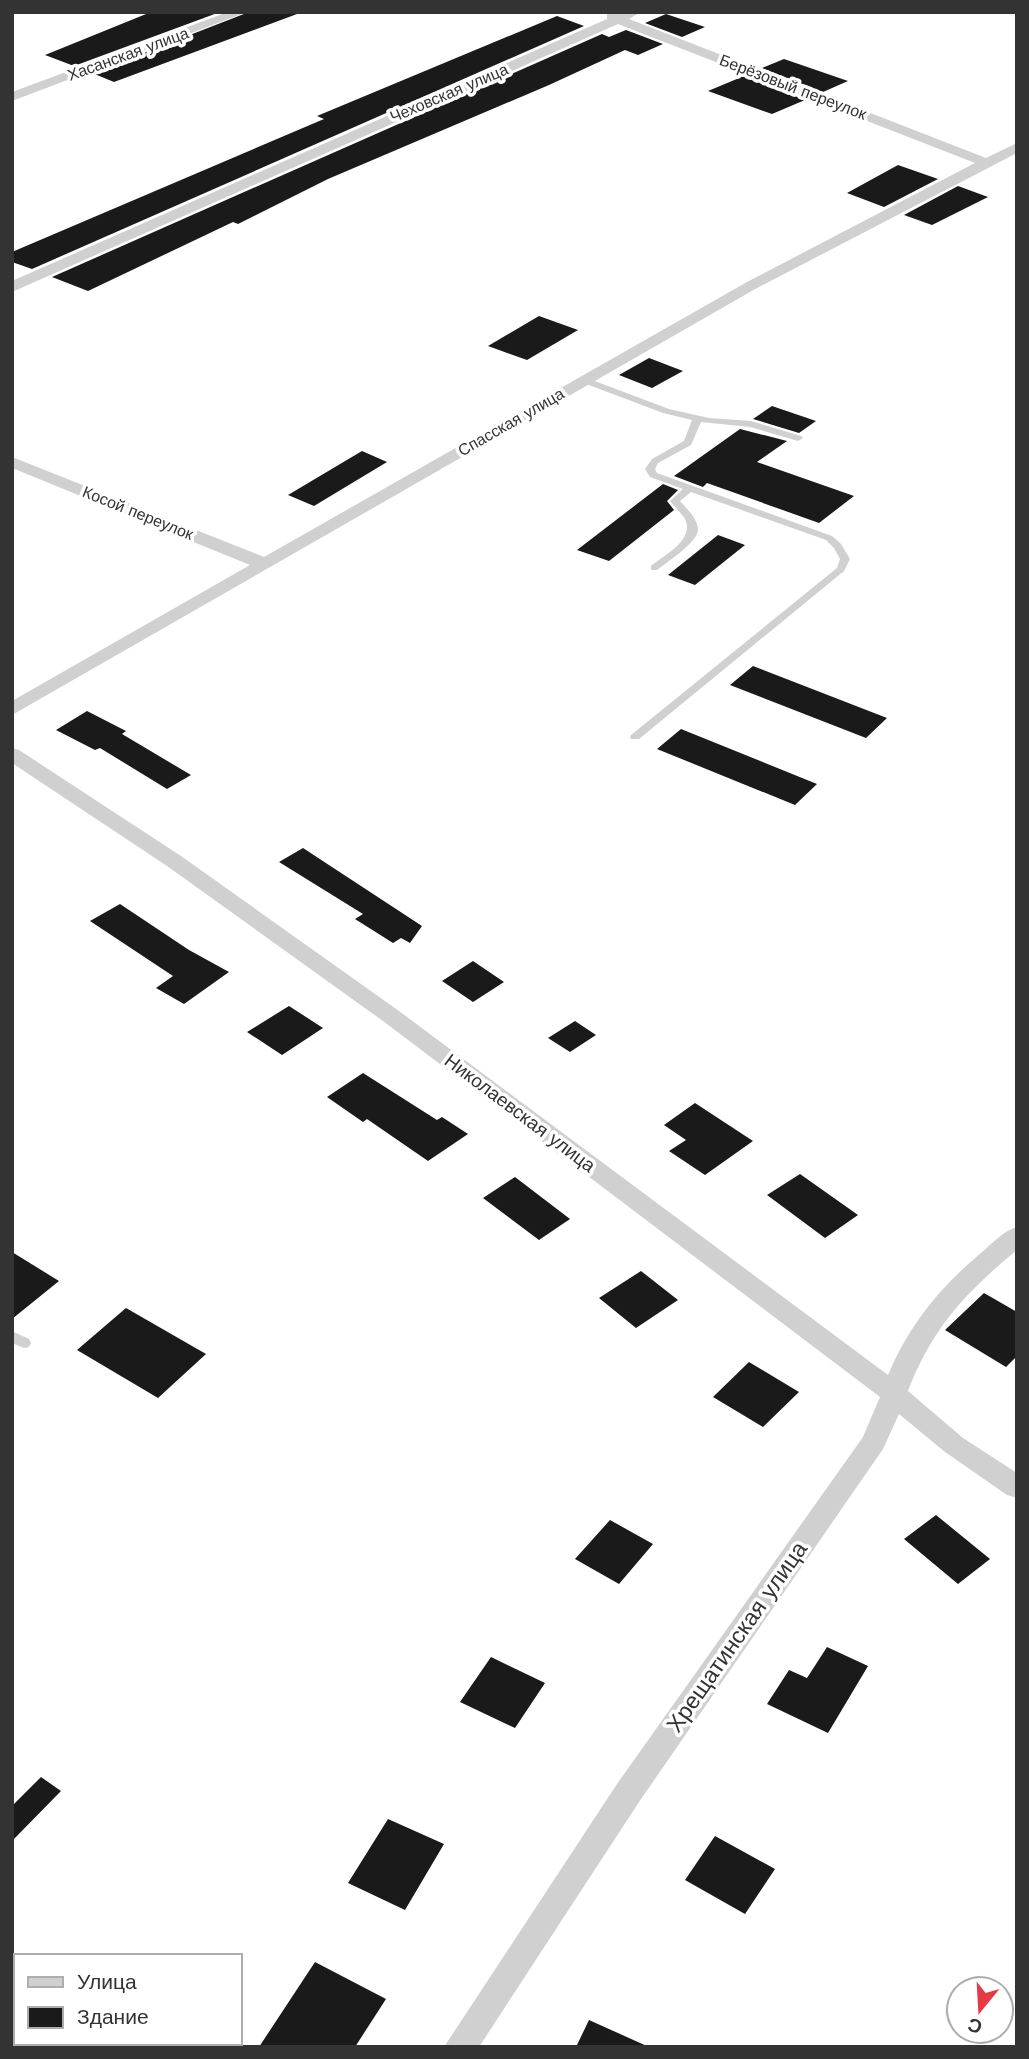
<svg xmlns="http://www.w3.org/2000/svg" width="1029" height="2059" font-family="'Work Sans',sans-serif">
<rect width="100%" height="100%" fill="#fff"/>
<!-- building -->
<path fill="#1a1a1a" d="M151,12H220L74,66L45,55Z
M249,12L297,14L114,82L92,73Z
M666,14L705,27L682,37L645,23Z
M557,16L584,26L32,269L12,262V252L324,119L317,116Z
M626,30L663,44L638,55L625,50L549,85L328,179L238,224L233,222L88,291L52,277L602,34L609,37Z
M784,59L848,81L823,92L762,68Z
M744,76L805,100L772,114L708,91Z
M898,165L938,179L884,207L847,193Z
M958,186L988,197L932,225L904,215Z
M539,316L578,330L527,360L488,346Z
M649,358L683,371L652,388L619,375Z
M772,406L816,421L799,433L753,419Z
M740,429L787,441L757,462L854,496L819,523L707,483L703,487L674,476Z
M362,451L387,462L314,506L288,495Z
M663,484L678,490L667,501L674,510L609,561L577,550Z
M718,535L745,545L695,585L668,575Z
M753,666L887,718L866,738L730,685Z
M87,711L126,731L122,734L191,775L167,789L100,748L95,750L56,730Z
M681,729L817,784L795,805L657,749Z
M303,848L422,926L410,943L401,938L393,943L355,919L363,914L279,862Z
M120,904L189,950L229,972L184,1004L156,988L173,976L90,921Z
M473,961L504,982L473,1002L442,981Z
M289,1006L323,1028L282,1055L247,1032Z
M575,1021L596,1035L570,1052L548,1038Z
M363,1073L437,1120L442,1117L468,1134L428,1161L367,1119L363,1122L327,1097Z
M695,1103L753,1141L705,1175L669,1151L686,1140L664,1125Z
M800,1174L858,1215L825,1238L767,1195Z
M515,1177L570,1219L539,1240L483,1198Z
M12,1252L59,1281L12,1319Z
M641,1271L678,1300L636,1328L599,1298Z
M984,1293L1017,1312V1356L1006,1367L945,1330Z
M126,1308L206,1354L158,1398L77,1350Z
M749,1362L799,1392L763,1427L713,1397Z
M936,1515L990,1559L958,1584L904,1539Z
M610,1520L653,1544L619,1584L575,1559Z
M827,1647L868,1666L828,1733L767,1704L789,1670L807,1678Z
M491,1657L545,1683L515,1728L460,1702Z
M41,1777L61,1791L12,1841V1806Z
M388,1819L444,1844L405,1910L348,1883Z
M715,1836L775,1869L745,1914L685,1880Z
M315,1962L386,1999L355,2047H259Z
M589,2020L649,2047H576Z"/>
<g fill="none" stroke-linecap="round" stroke-linejoin="round">
<!-- lane -->
<path fill="#d0d0d0" fill-rule="evenodd" d="M584,377L669,409L709,418L751,421L801,436L803,438L798,441L750,427L701,422L691,445L658,463L655,469L657,473L832,536L841,544L850,559L844,571L639,739H631L630,737L631,735L837,568L840,559L834,548L826,540L691,492L680,501C687,509 698,519 698,530C697,543 667,562 657,570H651V566C664,555 695,540 685,519C681,513 675,507 670,501L683,489L650,477L645,469L652,459L684,441L692,420L663,413L581,382V378Z
M12,1331L29,1339L31,1343L29,1347L24,1348L12,1343Z"/>
<!-- street -->
<path fill="#d0d0d0" fill-rule="evenodd" d="M228,12H247L12,101V92Z
M624,12H641L629,19L986,158L1017,143V153L757,288L12,715V701L250,565L12,468V457L264,557L747,282L975,163L618,24L12,292V281L607,19V14Z
M12,748L19,750L181,856L399,1011L888,1375C909,1325 940,1287 982,1252C993,1243 1003,1231 1017,1227V1250C966,1292 932,1328 908,1391L963,1438L1017,1473V1498L1007,1495L945,1452L899,1414L883,1449L639,1802L479,2047H444L617,1784L863,1437L880,1397L383,1021L167,866L12,763Z"/>
</g>
<g text-anchor="middle" dominant-baseline="central" stroke-width="7" stroke-linejoin="round" paint-order="stroke">
<!-- far-street labels -->
<g font-size="16" fill="#333" stroke="#fff">
<text transform="translate(128 54) rotate(-20)">Хасанская улица</text>
<text transform="translate(793 87) rotate(21)">Берёзовый переулок</text>
<text transform="translate(449 93) rotate(-23)">Чеховская улица</text>
<text transform="translate(511 422) rotate(-30)">Спасская улица</text>
<text transform="translate(138 513) rotate(22)">Косой переулок</text>
</g>
<!-- street labels -->
<g font-size="19" fill="#333" stroke="#fff">
<text transform="translate(520 1113) rotate(37)">Николаевская улица</text>
</g>
<!-- near-street labels -->
<g font-size="23" fill="#333" stroke="#fff">
<text transform="translate(737 1637) rotate(-55)">Хрещатинская улица</text>
</g>
</g>
<!-- border -->
<rect width="1029" height="2059" fill="none" stroke="#333333" stroke-width="28"/>
<!-- legend -->
<rect x="14" y="1954" width="228" height="91" fill="#ffffff" stroke="#adadad" stroke-width="2"/>
<rect x="28" y="1977" width="35" height="10" fill="#d0d0d0" stroke="#adadad" stroke-width="2"/>
<text x="77" y="1989" font-size="21" fill="#333333">Улица</text>
<rect x="28" y="2007" width="35" height="21" fill="#1a1a1a" stroke="#adadad" stroke-width="2"/>
<text x="77" y="2024" font-size="21" fill="#333333">Здание</text>
<!-- north arrow -->
<g transform="translate(980 2010) rotate(198)"><circle r="33" fill="#ffffff" stroke="#adadad" stroke-width="2"/>
<path d="M0-5L12 26L0 18L-12 26Z" fill="#e63946"/>
<text y="-10" font-size="19" font-weight="bold" text-anchor="middle" fill="#333333">С</text>
</g>
</svg>
